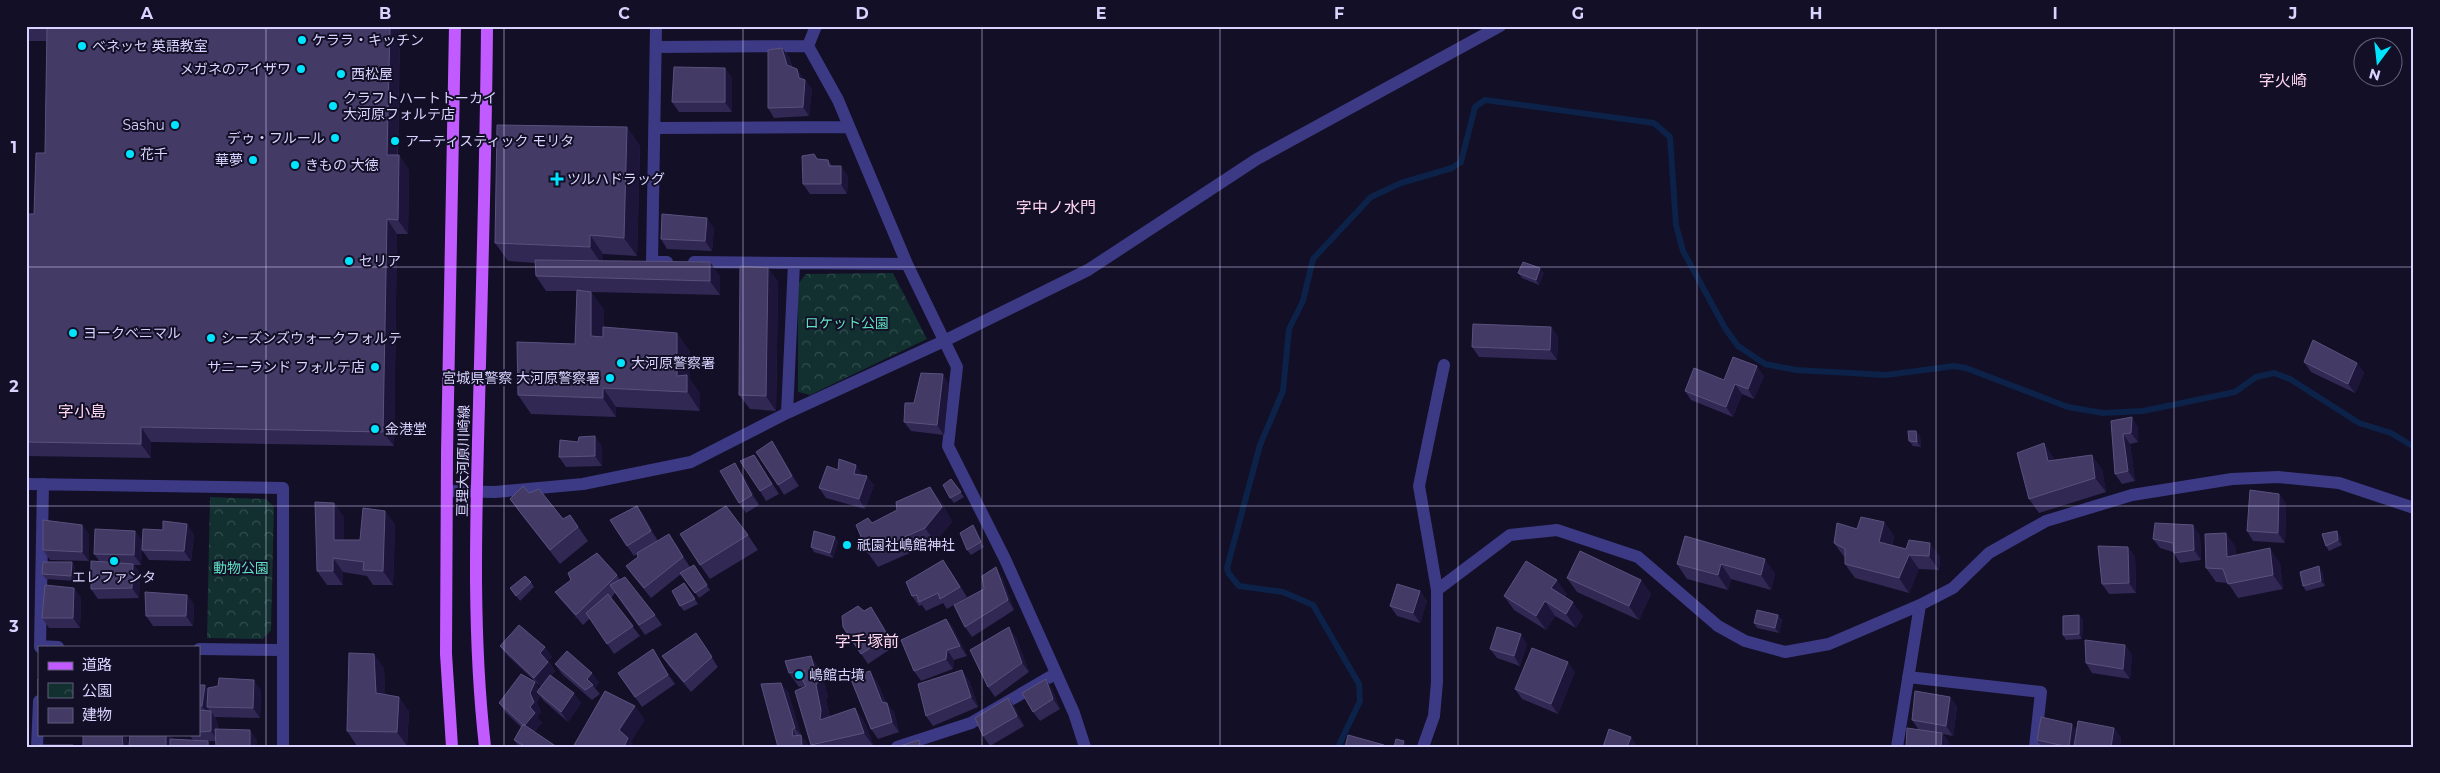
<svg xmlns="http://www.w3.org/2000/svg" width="2440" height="773" font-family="Montserrat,'Noto Sans JP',sans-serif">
<defs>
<pattern id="park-crowns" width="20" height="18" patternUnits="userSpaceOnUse" patternTransform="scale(1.25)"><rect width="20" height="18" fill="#12302f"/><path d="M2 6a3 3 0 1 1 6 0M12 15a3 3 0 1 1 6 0" fill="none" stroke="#344d4e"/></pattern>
</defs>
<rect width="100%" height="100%" fill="#130f26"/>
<!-- park -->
<path fill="url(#park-crowns)" d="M893,273L927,339L810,395L798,392V284L806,274Z
M210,497L266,499L274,507L271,630L263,639L207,638Z"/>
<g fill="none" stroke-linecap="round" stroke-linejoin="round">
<!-- stream -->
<path stroke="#0c2248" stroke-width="6" d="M1338,747L1360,701L1359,684L1313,605L1283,592L1239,586L1229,574L1227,568L1260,445L1283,391L1289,329L1303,301L1313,259L1371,197L1401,183L1452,168L1461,162L1475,107L1485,100L1654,123L1670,137L1676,225L1683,251L1725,328L1738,346L1765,364L1796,370L1886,375L1954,366L1966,368L2068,407L2103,413L2143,411L2235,392L2256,377L2274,373L2290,379L2359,423L2391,433L2414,447"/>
<!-- minor -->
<path stroke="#3d3a85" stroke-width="12" d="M656,26L652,262H667
M816,26L808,46L838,100L907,264L957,367L948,446L1005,559L1074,713L1085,747
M656,47L808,46
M655,128L849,127
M694,262L907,264
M787,413L794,263
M26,484L283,488V747
M447,491L495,492L583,484L691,462L787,413L944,341L1088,270L1257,159L1500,26
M1437,590L1510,535L1557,530L1638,557L1718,626L1745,641L1785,652L1829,644L1920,605L1953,588L1989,553L2046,521L2132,495L2232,479L2278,477L2339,483L2414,508
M40,646L58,647
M40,647L43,484
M199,649L282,650
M1908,677L2041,692L2035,747
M37,747L39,701
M897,747L971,723L1055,674
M1423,747L1434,716L1437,682V590L1419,486L1444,365
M1897,747L1920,605"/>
<!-- major -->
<path stroke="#c25bff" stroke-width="12" d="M452,747L446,654L447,453L455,26
M485,747C472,633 476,517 479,404C482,278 486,152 487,26"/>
</g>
<!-- wall -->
<path fill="#312854" d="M26,26H400L398,155H399L409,170L408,234H397L394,446L151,442V458L26,456V214H34L45,153L47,41H26Z
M782,48L789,57L792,67L812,89L809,116L774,118L768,108Z
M725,68L732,78V112H679L672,102Z
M627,127L640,146L637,256L603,254V261L720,276V295L591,292L604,310V327L690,351V379L700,394V411L616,407V417L531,414L518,395L575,344L577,291H546L536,276L535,263L508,261L495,243Z
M814,154L817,159L828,160L832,166L848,176L847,194H810L803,184Z
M714,228L712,251L667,249L661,239Z
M768,268L778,282L776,411L750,409L739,395Z
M1518,273H1544L1539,285L1522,278Z
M1551,327L1558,337L1557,360L1479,357L1472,347Z
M2304,362L2357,363L2364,373L2355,393L2311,372Z
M1764,376L1754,399L1742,394L1733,417L1691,400L1685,391L1724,380Z
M949,384L944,435L911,431L904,422L914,403Z
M2111,421L2138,427V442L2130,444L2135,481L2122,484L2115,474Z
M1916,431L1920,436L1921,447L1913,446L1909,441Z
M772,441L799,486L784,495L778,485Z
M602,446V466L566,467L559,457Z
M754,455L779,494L766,501L760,491Z
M2054,458V460L2102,469L2106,492L2039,513L2029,499Z
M838,470L863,475L874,485L865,509L826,498L819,488Z
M742,473L759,505L746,513L739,503Z
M951,479L964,497L954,503L950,498Z
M529,493L563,519L570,515L588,541L560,564L520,513L510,499Z
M2279,494L2286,504L2285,543L2253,541L2247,531Z
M941,501L952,522L935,542L878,567L868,553Z
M334,503L344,517V540H360L385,511L395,525L393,585H373L367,576L343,572V585H327L317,571Z
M637,506L644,516L658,541L676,544L690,567L694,565L710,590L699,598L681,574L651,598L633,576L626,566L638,557L637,554L634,556L627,546Z
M1884,522L1894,536L1892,546L1940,557L1939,570L1919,569L1909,593L1855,578L1845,564V558L1834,543L1857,529Z
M82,525L89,535V561L50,560L43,550Z
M973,525L976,530L984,547L971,555L967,550Z
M163,530L194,534L191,561L149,560L142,550Z
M135,531L142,541L141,565H134L140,573L139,598L98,599L91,589L100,562L94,554Z
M748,535L758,550L710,579L700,565Z
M2200,535L2201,560L2180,563L2173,552L2160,548L2153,539Z
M1685,536L1775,573L1771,590L1731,579L1728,590L1687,579L1677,564Z
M2340,536L2342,545L2329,551L2326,546Z
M835,537L838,542L833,558L814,552L811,547Z
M2128,547L2135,557L2136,593L2109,594L2102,584Z
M2236,547V555L2280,563L2283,589L2238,598L2228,583L2216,582L2206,568Z
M72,562L75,567V581L46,579L42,574Z
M950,570L967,597L947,609L943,603L926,611L922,605L919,606L912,596Z
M2322,571L2325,586L2306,591L2303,586Z
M617,575L620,580L655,615L662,625L645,635L615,593L611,598L640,636L614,654L590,618L583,625L562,601L555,592Z
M1002,577L1014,610L972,637L965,627L984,589Z
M1567,578L1641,580L1651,594L1639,620L1577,592Z
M531,582L534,587L520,601L510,588Z
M684,583L698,604L684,611L680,606Z
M74,588L81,598L80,628H49L42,618Z
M1420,591L1427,601L1420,623L1397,616L1390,606Z
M1567,594L1565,597L1583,616L1576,628L1555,616L1546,630L1514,610L1504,596Z
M187,595L194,605L193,626H153L146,616Z
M864,611L878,617L895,646L868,664L843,627Z
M1778,615L1782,620L1779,633L1757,628L1754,623Z
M2079,615L2083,620L2082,639L2066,640L2063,635Z
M946,619L953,628L967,656L954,660L953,669L921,681L914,671Z
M696,633L718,667L691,692L669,666L662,656Z
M1016,637L1029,672L995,697L988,687Z
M1527,644L1520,666L1497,658L1490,649Z
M2125,645L2132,655L2130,679L2092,673L2086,663Z
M500,646L545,647L552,657L548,661L555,671L551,676L581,703L568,722L544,701L540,696L537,703L541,712L537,717L542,723L534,732L557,747H519L514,740L521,727L506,713L499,703L535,682L539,689L541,687L507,655Z
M659,659L675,684L642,707L618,673Z
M785,661L821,671L828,697L826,700L830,717L855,708L865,723L874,747H812L811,745L806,686L799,687L789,673Z
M555,664L599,682L595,688L600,694L592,700L562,674Z
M384,668L385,695L409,711L407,746H357L347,731Z
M1575,672L1558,714L1522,699L1515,689Z
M969,680L978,707L933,726L926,716Z
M877,681L886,703L894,712L899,732L878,739L871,729Z
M199,685H205L208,689L261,690L260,718L215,717L217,721L218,729L257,740V747H216V741L129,742L170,734L173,739L193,740L189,734H199Z
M1052,689L1060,709L1040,721L1033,712Z
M788,692L801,735L808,745V747H778Z
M1950,697L1957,707L1953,736L1943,734L1949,743V747H1906L1919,730L1912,720Z
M1008,698L1015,708L1024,726L990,746L983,736Z
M2114,728L2121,738L2120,747H2041L2037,740L2076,730Z"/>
<!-- shaded-wall -->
<path fill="#1d163a" d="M390,26H400L397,170L387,155Z
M782,48L789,57L793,75L787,65Z
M725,68L732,78V112L725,102Z
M797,69L812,89L809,116L803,107Z
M627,127L640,146L637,256L624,238Z
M399,155L409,170L408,234L398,220Z
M841,166L848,176L847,194L841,184Z
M707,218L714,228L712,251L705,241Z
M387,219L397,234L394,446L383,432Z
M590,235L603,254V266L590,247Z
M710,262L720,276V295L710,281Z
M768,268L778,282L776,411L766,396Z
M1540,268L1544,273L1539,285L1536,280Z
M591,292L604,310V354L591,336Z
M1551,327L1558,337L1557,360L1550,350Z
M677,333L690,351V379L700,394V411L677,376Z
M2357,363L2364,373L2355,393L2348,384Z
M1757,366L1764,376L1754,399L1748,389Z
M943,374L949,384L944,435L937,425Z
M1735,384L1742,394L1733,417L1726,407Z
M603,388L616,407V417L603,398Z
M2132,417L2138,427V442L2131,433Z
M141,427L151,442V458L141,444Z
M1916,431L1920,436L1921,447L1917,442Z
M2123,434L2130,444L2135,481L2128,471Z
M595,436L602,446V466L595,456Z
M772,441L799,486L792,476Z
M2044,443L2054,458L2058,475L2048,461Z
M2092,455L2102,469L2106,492L2095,478Z
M735,463L742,473L759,505L752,495Z
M856,465L863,475L854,474Z
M867,476L874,485L865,509L859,499Z
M930,487L941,501L952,522L935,542L925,528Z
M2279,494L2286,504L2285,543L2278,533Z
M334,503L344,517V554L334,540Z
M637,506L644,516L658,541L651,531Z
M385,511L395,525L393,585L383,571Z
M1884,522L1894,536L1889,557L1879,542Z
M187,524L194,534L191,561L184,551Z
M82,525L89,535V561L82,552Z
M973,525L976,530L984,547L981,542Z
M2193,525L2200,535L2201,560L2194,550Z
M135,531L142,541L141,565L134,555Z
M2337,531L2340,536L2342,545L2338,540Z
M2226,533L2236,547L2237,571L2227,557Z
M669,534L676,544L690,567L683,557Z
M835,537L838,542L833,558L830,553Z
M1930,543L1940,557L1939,570L1929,556Z
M2128,547L2135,557L2136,593L2129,583Z
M2270,548L2280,563L2283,589L2273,575Z
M1909,555L1919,569L1909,593L1899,578Z
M333,558L343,572V585L333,571Z
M1765,559L1775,573L1771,590L1761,575Z
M72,562L75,567V581L71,576Z
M133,564L140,573L139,598L132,588Z
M1721,564L1731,579L1728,590L1718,575Z
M2319,566L2322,571L2325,586L2321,581Z
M996,567L1002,577L1014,610L1008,600Z
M1557,580L1567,594L1561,602L1551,588Z
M1641,580L1651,594L1639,620L1629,606Z
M74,588L81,598L80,628L73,618Z
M1420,591L1427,601L1420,623L1413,613Z
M187,595L194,605L193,626L186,616Z
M1545,601L1555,616L1546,630L1536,616Z
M1573,602L1583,616L1576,628L1566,614Z
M871,607L878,617L895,646L888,636Z
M1778,615L1782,620L1779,633L1775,628Z
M2079,615L2083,620L2082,639L2079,634Z
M946,619L953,628L967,656L960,646Z
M1009,627L1016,637L1029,672L1022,663Z
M1521,634L1527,644L1520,666L1514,656Z
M2125,645L2132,655L2130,679L2123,669Z
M545,647L552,657L547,663L540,653Z
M653,649L659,659L675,684L668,675Z
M947,650L954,660L953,669L946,659Z
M374,654L384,668L386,708L376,693Z
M811,656L821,671L828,697L826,700L831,724L820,720L816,685Z
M548,662L555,671L541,687L534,678Z
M1568,662L1575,672L1558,714L1551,704Z
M962,670L969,680L978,707L971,697Z
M870,671L877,681L889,712L882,702Z
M592,673L599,682L595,688L587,679Z
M1046,679L1052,689L1060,709L1053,699Z
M254,680L261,690L260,718L253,708Z
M535,682L542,692H537L540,696L537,703L541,712L537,717L542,723L531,736L524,726L530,707V693Z
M781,683L788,692L801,735L808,745V747H802L801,736L795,728Z
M205,685L212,695L207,707L210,711L209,716L202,706Z
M574,693L581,703L568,722L561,712Z
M399,697L409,711L407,746L397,732Z
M1950,697L1957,707L1953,736L1946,726Z
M1008,698L1015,708L1024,726L1017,716Z
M887,703L894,712L899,732L892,722Z
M635,706L645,720L631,742L635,747H624L619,730Z
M855,708L865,723L874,747L864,733Z
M211,711L217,721L218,741L211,731Z
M2072,724L2079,734L2077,747H2069Z
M2114,728L2121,738L2120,747H2111Z
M250,730L257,740V747H250Z
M792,730L798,739L793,736Z
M1942,733L1949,743V747H1941Z
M122,734H124L129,742V747H123Z
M166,734H170L174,739L173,747H166Z
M1631,737L1638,747H1627Z
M208,741L212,747H208Z
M1404,741L1407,746V747H1402Z"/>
<!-- building -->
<path fill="#433a66" stroke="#5a527e" d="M26,26H390L387,155H399L398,220L387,219L383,432L141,427V444L26,442V214H34L36,153H45L47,27Z
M782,48L787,65L797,69L799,78L805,80L803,107L768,108V50Z
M674,67L725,68V102H672Z
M497,125L627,127L624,238L590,235V247L495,243Z
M814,154L817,159L828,160L829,166H841V184H803L802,156Z
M662,214L707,218L705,241L661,239Z
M535,260L710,262V281L536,276Z
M1523,262L1540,268L1536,280L1518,273Z
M740,266L768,268L766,396L739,395Z
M577,290L591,292V336L603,337V327L677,333V376L687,375V392L603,388V398L518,395L517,342L575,344Z
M1473,324L1551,327L1550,350L1472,347Z
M2313,340L2357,363L2348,384L2304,362Z
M1733,357L1757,366L1748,389L1735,384L1726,407L1685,391L1694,368L1724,380Z
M921,373L943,374L937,425L904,422L905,403H914Z
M2132,417L2131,433L2123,434L2128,471L2115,474L2111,421Z
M1908,431H1916L1917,442L1909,441Z
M595,436V456L559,457L560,440L578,442L579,437Z
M772,441L792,476L778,485L756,452Z
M2044,443L2048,461L2092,455L2095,478L2029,499L2017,453Z
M754,455L772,484L760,491L740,461Z
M839,459L856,465L854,474L867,476L859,499L819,488L827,466L838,470Z
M735,463L752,495L739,503L720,471Z
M951,479L961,492L950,498L943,485Z
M523,486L529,493L539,489L563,519L570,515L578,527L550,550L510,499Z
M930,487L942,507L925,528L868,553L856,525L868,518L872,523L897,510L896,502Z
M2250,490L2279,494L2278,533L2247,531Z
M315,502L334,503V540H360L363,508L385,511L383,571L363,570L364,562L333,558V571H317Z
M637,506L651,531L627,546L610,520Z
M726,506L748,535L700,565L680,534Z
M1861,517L1884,522L1879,542L1906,549L1909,540L1930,543L1929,556L1909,555L1899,578L1845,564V549L1834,543L1837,523L1857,529Z
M43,520L82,525V552L43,550Z
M163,521L187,524L184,551L142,550L143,529L163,530Z
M2155,523L2193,525L2194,550L2174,553L2173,543L2153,539Z
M973,525L981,542L967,550L960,533Z
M95,529L135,531L134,555L94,554Z
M814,531L835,537L830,553L811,547Z
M2337,531L2338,540L2326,546L2322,534Z
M2226,533L2227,557L2270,548L2273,575L2228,584L2223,569L2206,568L2205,534Z
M669,534L683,557L644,588L626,566L638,557L637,553Z
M1685,536L1765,559L1761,575L1721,564L1718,575L1677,564Z
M2098,546L2128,547L2129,583L2102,584Z
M1580,551L1641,580L1629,606L1567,578Z
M597,553L617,575L576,615L555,592L571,580L568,573Z
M943,560L960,587L940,599L938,593L919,602L917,595L912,596L906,582Z
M91,561L133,564L132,588L91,589Z
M1526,561L1557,580L1551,588L1573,602L1566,614L1545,601L1536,616L1504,596Z
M43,562H72L71,576L42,574Z
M694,565L707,585L695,593L680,573Z
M2319,566L2321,581L2303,586L2300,572Z
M996,567L1008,600L965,627L954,605L984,589L982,576Z
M525,576L531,582L516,596L510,588Z
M625,577L655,615L639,625L610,585Z
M684,583L695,599L680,606L672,591Z
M1397,584L1420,591L1413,613L1390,606Z
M45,585L74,588L73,618H42Z
M145,592L187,595L186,616H146Z
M608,594L633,626L607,644L586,613Z
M858,606L864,611L871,607L888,636L861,654L843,627L842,616Z
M1757,610L1778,615L1775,628L1754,623Z
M2079,615V634L2063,635V616Z
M946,619L960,646L947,650L946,659L914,671L901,640Z
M519,625L545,647L540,653L548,662L534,678L500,646Z
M1009,627L1022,663L988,687L970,650Z
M1497,627L1521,634L1514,656L1490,649Z
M696,633L712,657L684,682L662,656Z
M2085,640L2125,645L2123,669L2086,663Z
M1532,648L1568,662L1551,704L1515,689Z
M653,649L668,675L635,697L618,673Z
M567,651L592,673L587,679L593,685L585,690L555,664Z
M349,653L374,654L376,693L399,697L397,732L347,731Z
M811,656L818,682L816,685L821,710L820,720L855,708L864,733L811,745L795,691L806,686L802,679L805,670L789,673L785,661Z
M962,670L971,697L926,716L918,684Z
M870,671L882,702L887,703L892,722L871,729L850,677Z
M521,674L535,682L530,693L534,702L530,707L535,713L524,726L499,703Z
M550,675L574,693L561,712L537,692Z
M219,678L254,680L253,708L207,707L208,688L218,686Z
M38,679L39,705H38Z
M1046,679L1053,699L1033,712L1022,693Z
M781,683L795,728L792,730L793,736L801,735L802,747H778L761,684Z
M199,685H205L202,706H199Z
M605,691L635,706L619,730L628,738L624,747H573Z
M1915,691L1950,697L1946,726L1912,720Z
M1008,698L1017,716L983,736L975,718Z
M199,710L211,711V731L199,732Z
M2041,717L2072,724L2069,747L2037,740Z
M2078,721L2114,728L2111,747H2074Z
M523,724L557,747H526L514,740Z
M1907,728L1942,733L1941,747H1906Z
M215,729L250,730V747H216Z
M1609,729L1631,737L1627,747H1603Z
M83,734H122L123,747H83Z
M130,734H166V747H129Z
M1348,735L1384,745L1383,747H1345Z
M170,739L208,741V747H170Z
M1396,739L1404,741L1402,747H1394Z
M919,740L920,747H897Z
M39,745H73V747H39Z"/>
<!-- grid -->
<path fill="none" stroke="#d9d4ff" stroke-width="1" stroke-opacity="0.55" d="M266,26V747M504,26V747M743,26V747M982,26V747M1220,26V747M1458,26V747M1697,26V747M1936,26V747M2174,26V747M26,267H2414M26,506H2414"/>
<!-- markers -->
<g fill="#00e5ff" stroke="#130f26" stroke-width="2">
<circle cx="302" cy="40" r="5"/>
<circle cx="82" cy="46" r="5"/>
<circle cx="301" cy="69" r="5"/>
<circle cx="341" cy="74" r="5"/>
<circle cx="333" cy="106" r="5"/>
<circle cx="175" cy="125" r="5"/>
<circle cx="335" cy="138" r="5"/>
<circle cx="395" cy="141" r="5"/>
<circle cx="130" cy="154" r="5"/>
<circle cx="253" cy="160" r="5"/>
<circle cx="295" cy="165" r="5"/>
<path d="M554.5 171.5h5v5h5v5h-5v5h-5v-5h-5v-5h5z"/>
<circle cx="349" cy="261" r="5"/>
<circle cx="73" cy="333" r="5"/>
<circle cx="211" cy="338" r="5"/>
<circle cx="621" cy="363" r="5"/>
<circle cx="375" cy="367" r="5"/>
<circle cx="610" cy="378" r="5"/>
<circle cx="375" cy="429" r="5"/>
<circle cx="847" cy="545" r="5"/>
<circle cx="114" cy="561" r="5"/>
<circle cx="799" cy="675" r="5"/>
</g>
<g text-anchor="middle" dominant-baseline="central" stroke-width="4" stroke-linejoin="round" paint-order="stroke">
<!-- poi labels -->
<g font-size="14" fill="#d9d4ff" stroke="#130f26" text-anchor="start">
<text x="312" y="40">ケララ・キッチン</text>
<text x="92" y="46">ベネッセ 英語教室</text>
<text x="291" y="69" text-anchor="end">メガネのアイザワ</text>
<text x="351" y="74">西松屋</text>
<text x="343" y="98">クラフトハートトーカイ<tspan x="343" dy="16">大河原フォルテ店</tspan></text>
<text x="165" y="125" text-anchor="end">Sashu</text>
<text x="325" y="138" text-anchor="end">デゥ・フルール</text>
<text x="405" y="141">アーティスティック モリタ</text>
<text x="140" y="154">花千</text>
<text x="243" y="160" text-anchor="end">華夢</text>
<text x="305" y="165">きもの 大徳</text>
<text x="567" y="179">ツルハドラッグ</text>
<text x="359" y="261">セリア</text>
<text x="83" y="333">ヨークベニマル</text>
<text x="221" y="338">シーズンズウォークフォルテ</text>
<text x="631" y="363">大河原警察署</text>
<text x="365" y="367" text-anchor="end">サニーランド フォルテ店</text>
<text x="600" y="378" text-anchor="end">宮城県警察 大河原警察署</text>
<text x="385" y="429">金港堂</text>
<text x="857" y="545">祇園社嶋館神社</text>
<text x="114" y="577" text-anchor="middle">エレファンタ</text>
<text x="809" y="675">嶋館古墳</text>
</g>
<!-- park labels -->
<g font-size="14" fill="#5fe0c0" stroke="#130f26">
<text x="847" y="323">ロケット公園</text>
<text x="241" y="568">動物公園</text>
</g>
<!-- street labels -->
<g font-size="14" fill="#d9d4ff" stroke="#130f26">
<text transform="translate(463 461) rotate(-89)">亘理大河原川崎線</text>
</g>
<!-- quarter labels -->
<g font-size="16" fill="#ffd6f0" stroke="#130f26">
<text x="2283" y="80">字火崎</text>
<text x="1056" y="207">字中ノ水門</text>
<text x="82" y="411">字小島</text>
<text x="867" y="641">字千塚前</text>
</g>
</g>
<!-- border -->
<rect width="2440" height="773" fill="none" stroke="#130f26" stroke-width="55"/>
<!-- legend -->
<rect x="38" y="646" width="162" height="90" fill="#130f26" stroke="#625e7d"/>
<rect x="48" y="662" width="25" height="8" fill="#c25bff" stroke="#625e7d"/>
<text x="82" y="670" font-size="15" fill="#d9d4ff">道路</text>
<rect x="48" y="683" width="25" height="15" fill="url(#park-crowns)" stroke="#625e7d"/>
<text x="82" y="696" font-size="15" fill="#d9d4ff">公園</text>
<rect x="48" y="708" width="25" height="15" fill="#433a66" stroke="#625e7d"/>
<text x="82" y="720" font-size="15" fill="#d9d4ff">建物</text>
<!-- north arrow -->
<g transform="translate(2378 62) rotate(195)"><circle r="24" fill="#130f26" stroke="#625e7d"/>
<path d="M0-4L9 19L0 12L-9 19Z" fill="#00e5ff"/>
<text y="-8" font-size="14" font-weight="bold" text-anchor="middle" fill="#d9d4ff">N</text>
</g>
<rect x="28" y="28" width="2384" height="718" fill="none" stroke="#d9d4ff" stroke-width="2"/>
<g font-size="16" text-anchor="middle" font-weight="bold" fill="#d9d4ff">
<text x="147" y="19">A</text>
<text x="385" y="19">B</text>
<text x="624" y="19">C</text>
<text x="862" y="19">D</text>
<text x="1101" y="19">E</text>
<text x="1339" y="19">F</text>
<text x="1578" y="19">G</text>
<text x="1816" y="19">H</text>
<text x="2055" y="19">I</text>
<text x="2293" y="19">J</text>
<text x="14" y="153">1</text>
<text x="14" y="392">2</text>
<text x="14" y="632">3</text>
</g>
</svg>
